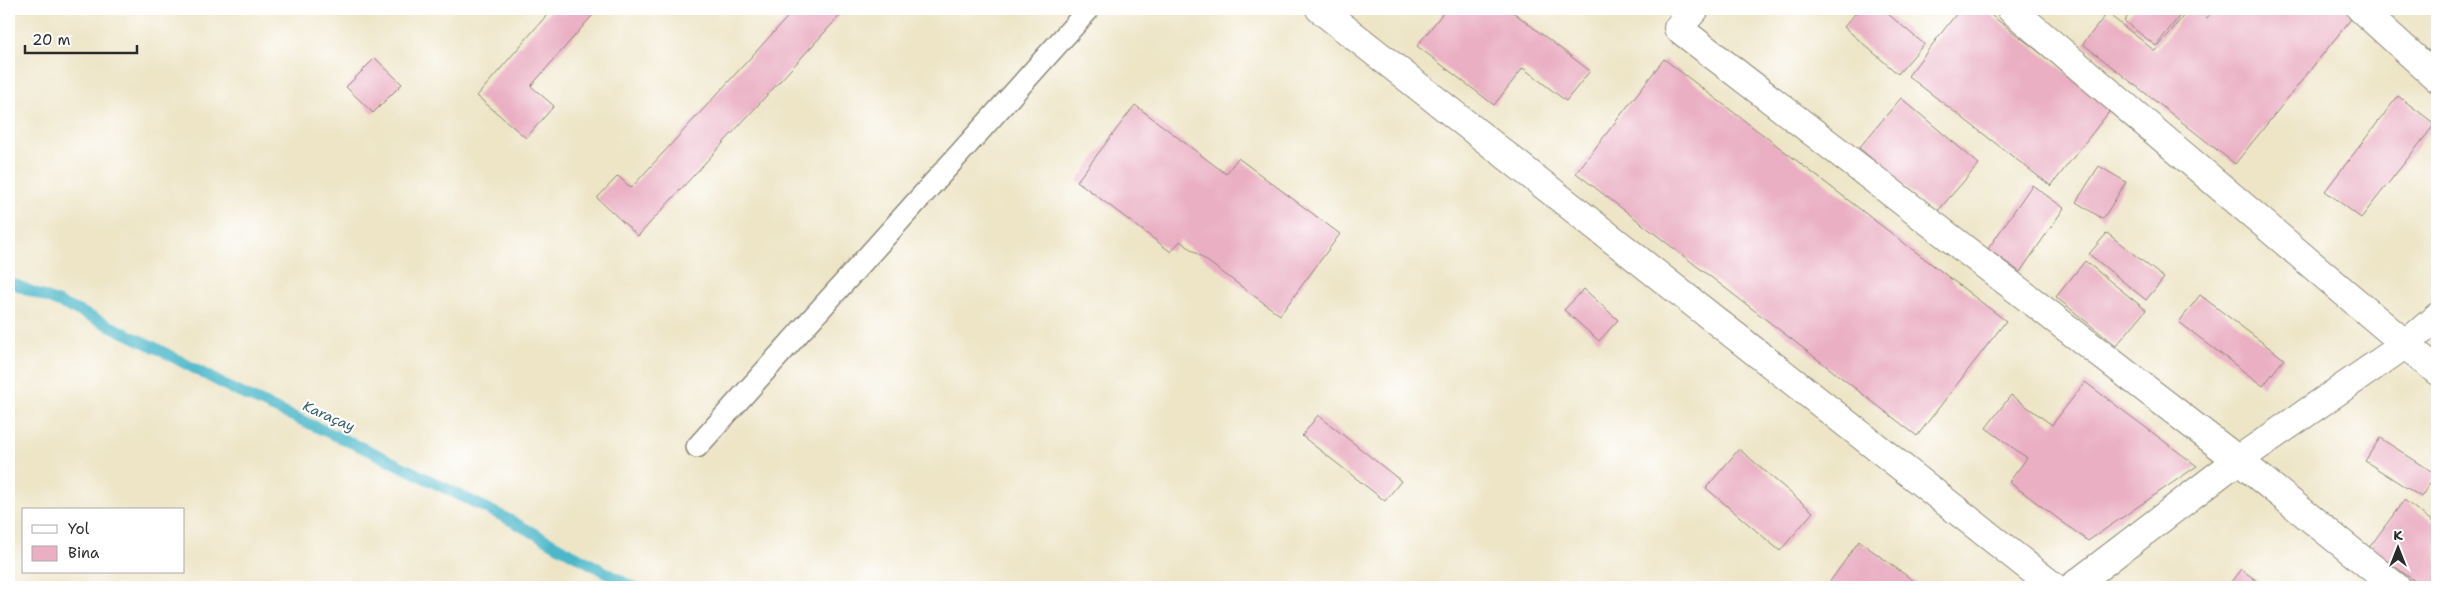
<svg xmlns="http://www.w3.org/2000/svg" width="2446" height="596" font-family="'Shantell Sans',sans-serif">
<rect width="100%" height="100%" fill="#fff"/>
<filter id="ink" filterUnits="userSpaceOnUse"><feTurbulence type="fractalNoise" baseFrequency=".02" numOctaves="2"/><feDisplacementMap in="SourceGraphic" scale="10" xChannelSelector="R" yChannelSelector="G"/><feConvolveMatrix kernelMatrix="1 2 1 2 8 2 1 2 1" color-interpolation-filters="sRGB"/></filter>
<filter id="wash" filterUnits="userSpaceOnUse"><feTurbulence type="fractalNoise" baseFrequency=".0096" numOctaves="4" result="noise"/><feDisplacementMap in="SourceGraphic" scale="20" xChannelSelector="R" yChannelSelector="G"/><feGaussianBlur stdDeviation="1.12" result="paint"/><feColorMatrix in="noise" values="0 0 0 0 0 0 0 0 0 0 0 0 0 0 0 0 0 1.4 0 .05"/><feComposite in="paint" operator="in"/></filter>
<g filter="url(#wash)">
<rect width="100%" height="100%" fill="#eee5c7"/>
<g fill="none" stroke-linecap="round" stroke-linejoin="round">
<!-- stream -->
<path stroke="#4cb7c9" stroke-width="11" d="M9,282L79,311L158,349L234,390L372,452L506,518L633,587"/>
</g>
<g id="blocks">
<!-- building -->
<path fill="#eaafc2" d="M552,9H598L531,86L554,106L526,138L477,96Z
M795,9H846L638,236L597,198L618,176L631,188Z
M1446,9H1509L1590,71L1566,101L1523,68L1494,105L1417,46Z
M1859,9H1882L1924,44L1898,74L1844,27Z
M1960,9H1983L2112,108L2051,186L1908,76Z
M2134,9H2185L2156,46L2124,21Z
M2189,9H2196L2207,18L2214,9H2348L2355,14L2235,164L2083,44L2107,13L2155,51Z
M375,58L402,84L373,113L346,87Z
M1664,59L2006,321L1917,436L1576,173Z
M2398,96L2435,124L2361,218L2325,191Z
M1901,98L1979,164L1936,213L1859,148Z
M1135,105L1226,174L1238,158L1340,234L1280,315L1180,241L1171,252L1077,181Z
M2099,166L2126,182L2103,219L2076,202Z
M2032,185L2064,208L2020,272L1988,249Z
M2107,233L2164,278L2146,300L2089,254Z
M2085,261L2146,310L2116,346L2056,297Z
M1584,289L1618,320L1599,341L1564,310Z
M2200,295L2284,359L2263,386L2179,322Z
M2085,382L2197,466L2088,541L2009,482L2027,458L1986,428L2011,395L2052,425Z
M1318,415L1401,481L1385,501L1302,436Z
M2380,438L2436,474L2421,497L2365,461Z
M1739,449L1813,512L1780,551L1706,488Z
M2404,500L2437,525V587H2423L2369,548Z
M1859,541L1922,587H1826Z
M2241,569L2265,587H2227Z"/>
</g>
</g>
<g filter="url(#ink)">
<use href="#blocks" fill-opacity="0" stroke="#8c8879" stroke-width="1"/>
<g fill="none" stroke-linecap="round" stroke-linejoin="round">
<defs>
<path id="lane" d="M697,447L1089,9"/>
<path id="street" d="M1320,9L2054,587
M1695,9L1678,28L2238,460L2396,587
M2011,9L2437,371
M2361,9L2437,78
M2072,587L2238,460L2406,344L2437,317"/>
</defs>
<!-- lane casing -->
<use href="#lane" stroke="#8c8879" stroke-width="24"/>
<!-- street casing -->
<use href="#street" stroke="#8c8879" stroke-width="30"/>
<!-- lane -->
<use href="#lane" stroke="#fff" stroke-width="21"/>
<!-- street -->
<use href="#street" stroke="#fff" stroke-width="28"/>
</g>
</g>
<g text-anchor="middle" dominant-baseline="central" stroke-width="4.5" stroke-linejoin="round" paint-order="stroke">
<!-- water labels -->
<g font-size="14" font-style="italic" fill="#38636a" stroke="#fff">
<text transform="translate(329 416) rotate(24)">Karaçay</text>
</g>
</g>
<!-- margin -->
<rect width="2446" height="596" fill="none" stroke="#fff" stroke-width="30"/>
<!-- legend -->
<rect x="22" y="508" width="162" height="65" fill="#ffffff" stroke="#aaaaaa"/>
<rect x="32" y="525" width="25" height="8" fill="#ffffff" stroke="#aaaaaa"/>
<text x="68" y="534" font-size="15" fill="#2b2b2b">Yol</text>
<rect x="32" y="546" width="25" height="15" fill="#eaafc2" stroke="#aaaaaa"/>
<text x="68" y="558" font-size="15" fill="#2b2b2b">Bina</text>
<!-- north arrow -->
<g transform="translate(2398 548)" stroke="#ffffff" stroke-width="4" paint-order="stroke">
<path d="M0-4L9 19L0 12L-9 19Z" fill="#2b2b2b"/>
<text y="-8" font-size="14" font-weight="bold" text-anchor="middle" fill="#2b2b2b">K</text>
</g>
<!-- scale -->
<path d="M25 45v8h112v-8" fill="none" stroke="#2b2b2b" stroke-width="2.5"/>
<text x="32" y="45" font-size="15" fill="#2b2b2b" stroke="#ffffff" stroke-width="4" paint-order="stroke">20 m</text>
</svg>
